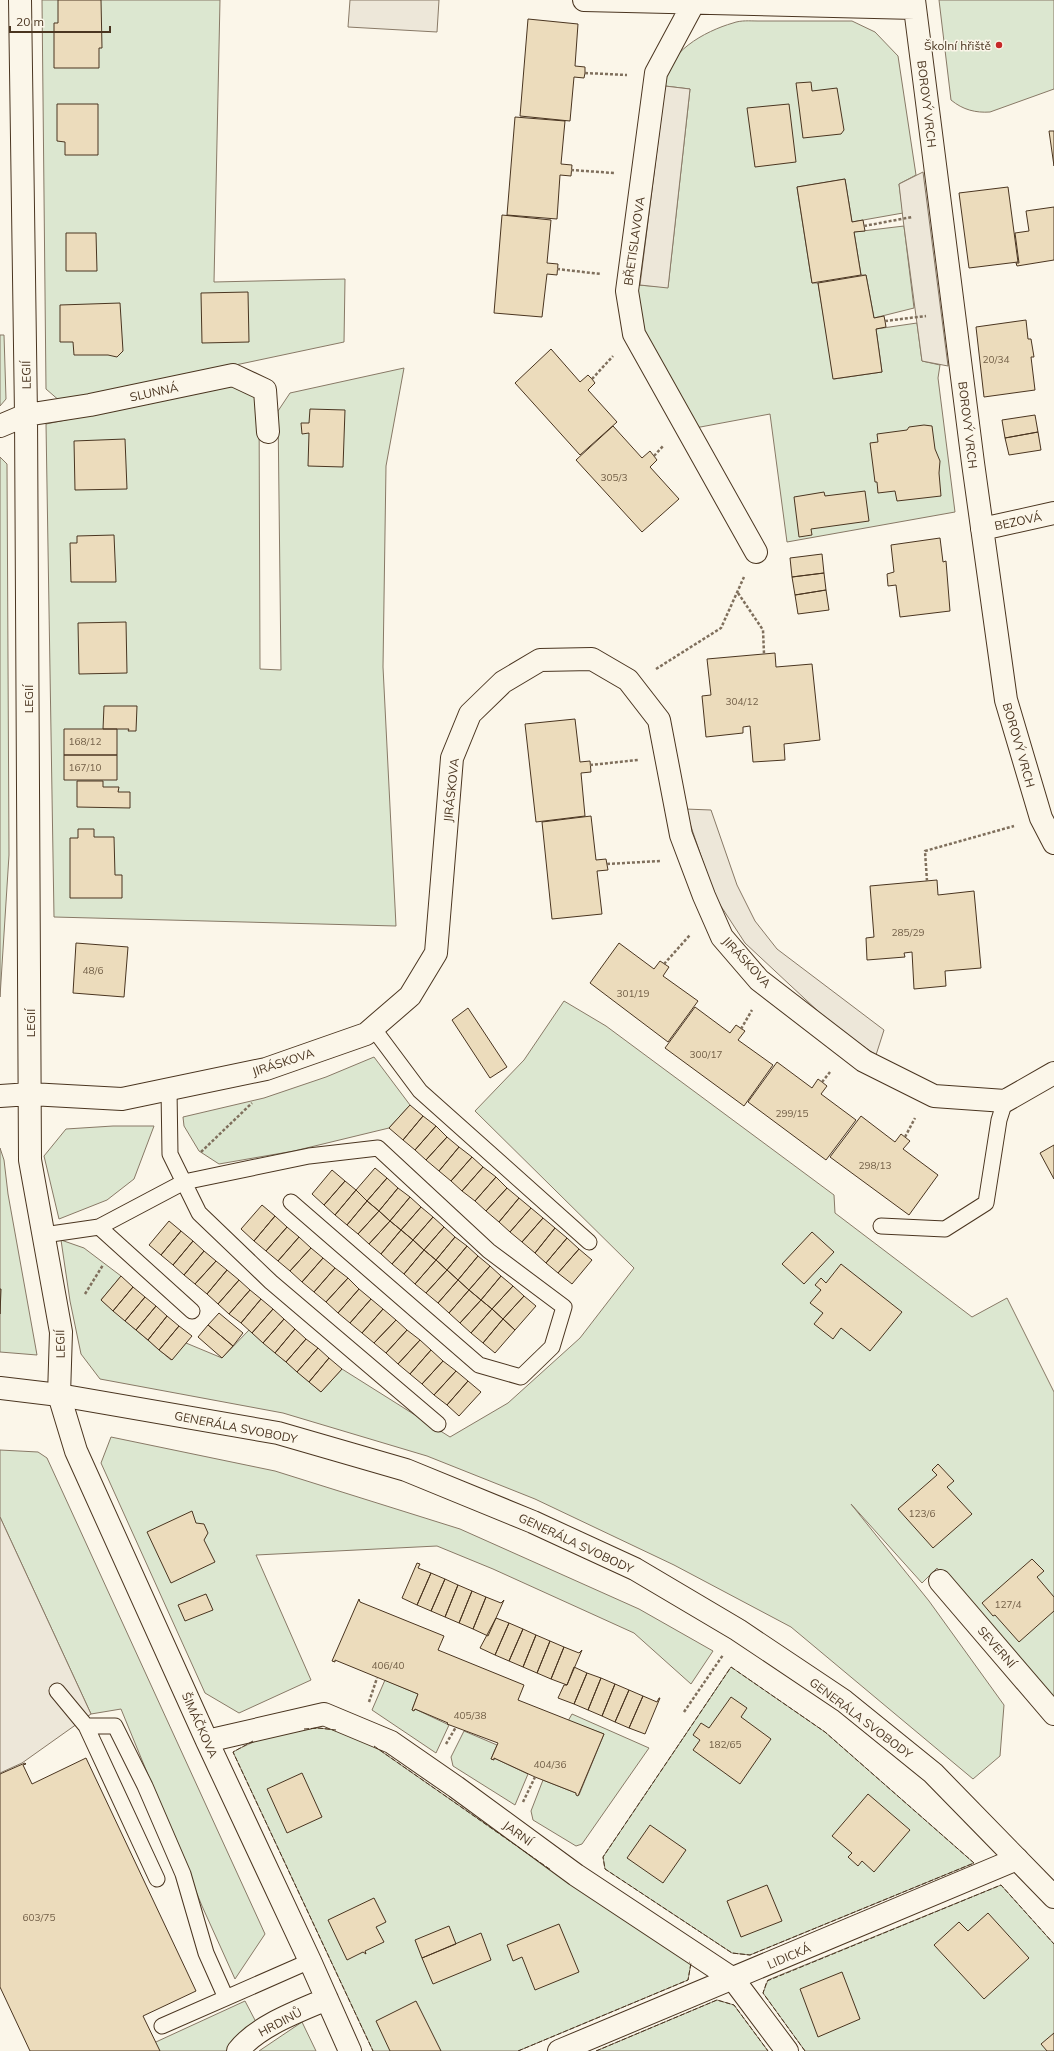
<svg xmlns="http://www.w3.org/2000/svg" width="1054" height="2051" font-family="Mulish,sans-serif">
<rect width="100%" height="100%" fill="#fbf6e9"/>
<!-- green -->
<path fill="#dce7d0" stroke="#887966" d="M42,0H220L214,282L345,279L344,342L61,402L46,389Z
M939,0H1054V89L990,112C976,113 963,110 951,100Z
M758,21H852L875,32L898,56L916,175L899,184L903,213L852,222L845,179L797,187L812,283H818L834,379L882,372L876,329L917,323L922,361L940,365L938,378L955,512L787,542L770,414L695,428L643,337L636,285L668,287L690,89L665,86C664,53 705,31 733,23C741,20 750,21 758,21Z
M904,226L914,308L874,318L866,275H861L854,232Z
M0,335H4L6,399L0,406Z
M404,368L386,466L383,667L396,926L54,917L46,424L236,385L259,394L260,669L281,670L278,411L290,393Z
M0,457L7,464L9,855L0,997Z
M564,1001L606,1026L834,1195L835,1213L972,1317L1007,1298L1054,1392V1702L937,1568L922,1583L851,1504L929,1601L1004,1705L1000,1756L973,1779L791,1627L674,1565L535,1499L427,1456L283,1413L100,1379L81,1354L70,1301L61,1240L84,1248L121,1276L101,1300L171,1360L186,1343L222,1358L249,1330L321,1392L342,1369L450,1437L508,1403L580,1338L634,1268L475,1111L524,1060Z
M374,1057L410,1105L389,1128L294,1151L219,1164L199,1151L184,1126L183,1117L264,1098L326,1077Z
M113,1126H154L134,1179L107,1200L59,1219L44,1156L66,1129Z
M0,1148L4,1160L8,1194L37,1355L0,1352Z
M111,1437L275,1471L460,1529L639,1609L713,1651L691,1684L634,1633L493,1569L437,1546L256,1555L311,1680L239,1713L205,1693L101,1463Z
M0,1450L38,1452L47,1458L265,1934L235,1979L202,1906L121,1709L91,1714L0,1517Z
M731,1667L825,1732L974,1863L750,1955L732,1953L605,1869L603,1857Z
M385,1680L418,1694L412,1710L415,1709L449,1725L436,1753L372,1710Z
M572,1714L649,1748L582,1844L576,1846L533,1820L531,1811L543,1780L576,1793L579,1795L604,1734L568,1721Z
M318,1728L339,1730L365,1740L549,1868L691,1963L688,1980L518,2051H373L233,1752C262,1736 285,1731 318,1728Z
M464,1731L497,1745L491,1759L494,1758L528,1774L515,1805L453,1766L451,1757Z
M1001,1885L1054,1944V2051H805L763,1993L768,1980Z
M717,2000L734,2005L768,2051H596Z
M245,2001L256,2022L227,2051H147L145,2047Z
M302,2022L316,2051H259Z"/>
<!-- parking -->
<path fill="#ede7d9" stroke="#887966" d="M350,0H439L437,32L348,27Z
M665,86L690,89L668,288L640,285Z
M923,172L948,366L922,361L903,219L899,184Z
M685,809L711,810L737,885L755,921L777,949L884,1030L876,1055L835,1027L745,943L715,897Z
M0,1517L91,1714L22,1763L0,1773Z"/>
<!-- building -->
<path fill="#ecdcbc" stroke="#4a3520" d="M58,0H101L102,48H99V68H54V23H58Z
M528,19L578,24L575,66L585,67V73L584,78L574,77L570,121L520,116Z
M811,82L812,91L837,88L844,130L841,134L803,138L796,83Z
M57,104H98V155H65V142L57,141Z
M789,104L796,162L755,167L747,108Z
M515,117L565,121L561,164L572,165L571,176L560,175L557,219L507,215Z
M1049,131H1054V166Z
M845,179L852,222L863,220L865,231L854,232L861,275L812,283L797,187Z
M1008,187L1018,262L969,268L959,193Z
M1054,207V260L1017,266L1016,263H1019L1015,233L1029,231L1026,211Z
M502,215L551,220L547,263L558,264L557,275L547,274L542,317L494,313Z
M66,233H96L97,271H66Z
M866,275L874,318L884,316L885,321L886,327L876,329L882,372L833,379L818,283Z
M248,292L249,342L202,343L201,293Z
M120,303L123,351L117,357L108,355H74L73,342H60V305Z
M1026,320L1028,339H1031L1034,357H1031L1035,390L984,397L976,327Z
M551,349L580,382L588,375L592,379L595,383L588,390L617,422L580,455L515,383Z
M310,409L345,410L343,467L308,466L309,433L302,434L301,423H309Z
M1035,415L1038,432L1005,438L1002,420Z
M924,425L932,426L935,449L940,461L939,473L941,496L897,501L895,491L878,493L877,482H875L870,443L878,442L877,434L907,430L909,427Z
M613,426L642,458L650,451L657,460L650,467L679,499L642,532L576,460Z
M1038,432L1041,450L1009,455L1005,438Z
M125,439L127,489L75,490L74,441Z
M865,491L869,521L811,529L812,535L799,537L794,497L824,492L825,496Z
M114,535L116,582H71L70,543H77V536Z
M940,538L943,562L946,561L950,611L900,617L896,585L888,586L887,574L894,572L891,545Z
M822,554L824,573L792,577L790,558Z
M824,573L826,590L795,595L792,577Z
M826,590L829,610L798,614L795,595Z
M126,622L127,673L79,674L78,623Z
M775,653L776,667L812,664L820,740L784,744L785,760L753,762L750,726L743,727V733L706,737L702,696L711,695L707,659Z
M104,706H137L136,731H128L129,729H103Z
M575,719L580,762L590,761L591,772L581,773L585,816L536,822L525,724Z
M64,729H117V755H64Z
M64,755H117V780H64Z
M77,781H103V787H119L118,792H130V808L77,807Z
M591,816L596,860L606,859L608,870L597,871L602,914L552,919L542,822Z
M78,829H94V837H114L115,875H122V898H70V838H78Z
M937,880L938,895L974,891L981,968L945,971L946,986L914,989L912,952L904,953L905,957L867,960L866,938L874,937L870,886Z
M76,943L128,947L124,997L73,993Z
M619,943L654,969L660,961L669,967L663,976L698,1001L668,1042L590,983Z
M695,1007L730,1033L736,1025L745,1031L738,1040L773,1065L744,1106L665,1048Z
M468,1008L507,1067L490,1078L452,1020Z
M777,1062L812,1088L818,1079L822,1082L827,1086L821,1094L856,1120L826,1160L748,1102Z
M410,1105L423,1116L403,1140L389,1128Z
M423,1116L436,1126L415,1150L403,1140Z
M861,1116L895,1142L901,1134L910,1141L903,1149L938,1175L909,1215L830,1157Z
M436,1126L447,1137L426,1160L415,1150Z
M447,1137L459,1147L439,1171L426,1160Z
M1054,1145V1179L1040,1153Z
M459,1147L472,1157L451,1181L439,1171Z
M472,1157L483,1167L462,1191L451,1181Z
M483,1167L496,1177L475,1201L462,1191Z
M375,1168L387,1178L367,1201L356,1190Z
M332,1170L345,1181L324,1205L312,1194Z
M496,1177L507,1188L486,1211L475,1201Z
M387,1178L398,1188L379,1211L367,1201Z
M345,1181L356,1190L335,1215L324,1205Z
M398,1188L410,1197L390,1221L379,1211Z
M507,1188L519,1198L499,1222L486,1211Z
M356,1190L367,1201L347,1225L335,1215Z
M410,1197L421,1207L401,1230L390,1221Z
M519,1198L531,1208L510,1232L499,1222Z
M367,1201L379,1211L358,1234L347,1225Z
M262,1205L275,1216L254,1241L241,1229Z
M421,1207L433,1217L413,1240L401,1230Z
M531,1208L543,1218L522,1242L510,1232Z
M379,1211L390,1221L369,1244L358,1234Z
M275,1216L287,1227L266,1251L254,1241Z
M433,1217L444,1227L424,1250L413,1240Z
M543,1218L555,1228L535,1253L522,1242Z
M169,1221L181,1231L161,1255L149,1245Z
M390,1221L401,1230L381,1254L369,1244Z
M287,1227L299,1237L278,1261L266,1251Z
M444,1227L455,1237L436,1260L424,1250Z
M555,1228L567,1238L546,1263L535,1253Z
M401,1230L413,1240L392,1264L381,1254Z
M181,1231L193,1241L173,1265L161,1255Z
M812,1232L834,1252L804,1284L782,1264Z
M299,1237L311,1248L290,1271L278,1261Z
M455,1237L467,1246L447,1270L436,1260Z
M567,1238L579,1249L558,1273L546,1263Z
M413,1240L424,1250L404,1274L392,1264Z
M193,1241L204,1251L184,1275L173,1265Z
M467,1246L478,1256L458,1280L447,1270Z
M311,1248L323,1258L302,1282L290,1271Z
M579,1249L592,1260L572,1284L558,1273Z
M424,1250L436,1260L415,1284L404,1274Z
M204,1251L216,1261L195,1284L184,1275Z
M478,1256L490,1266L469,1290L458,1280Z
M323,1258L335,1268L314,1292L302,1282Z
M436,1260L447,1270L426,1293L415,1284Z
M216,1261L227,1270L207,1294L195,1284Z
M841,1264L902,1312L870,1351L841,1328L833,1339L814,1324L823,1313L810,1303L821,1290L815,1285L821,1278L826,1283Z
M490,1266L501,1276L481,1300L469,1290Z
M335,1268L348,1278L326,1302L314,1292Z
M227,1270L239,1280L218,1304L207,1294Z
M447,1270L458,1280L438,1303L426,1293Z
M121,1276L133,1287L113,1311L101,1300Z
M501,1276L513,1286L492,1309L481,1300Z
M348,1278L359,1289L338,1313L326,1302Z
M239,1280L250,1290L229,1314L218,1304Z
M458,1280L469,1290L449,1313L438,1303Z
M513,1286L524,1296L503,1319L492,1309Z
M133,1287L145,1297L125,1321L113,1311Z
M0,1289H1L0,1314Z
M359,1289L371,1299L350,1323L338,1313Z
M250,1290L261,1299L241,1323L229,1314Z
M469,1290L481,1300L460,1323L449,1313Z
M524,1296L536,1306L515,1330L503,1319Z
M145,1297L156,1306L136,1330L125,1321Z
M261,1299L273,1309L252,1333L241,1323Z
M371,1299L383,1309L362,1333L350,1323Z
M481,1300L492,1309L471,1333L460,1323Z
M156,1306L167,1316L148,1340L136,1330Z
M273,1309L284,1319L263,1343L252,1333Z
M383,1309L396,1320L374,1343L362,1333Z
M492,1309L503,1319L483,1343L471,1333Z
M219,1313L243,1333L233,1346L208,1325Z
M167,1316L179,1326L159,1350L148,1340Z
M284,1319L295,1329L275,1353L263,1343Z
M503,1319L515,1330L495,1353L483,1343Z
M396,1320L407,1330L386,1353L374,1343Z
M208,1325L233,1346L222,1358L198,1337Z
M179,1326L192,1336L172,1360L159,1350Z
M295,1329L306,1339L286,1362L275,1353Z
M407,1330L420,1340L398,1364L386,1353Z
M306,1339L318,1348L297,1372L286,1362Z
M420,1340L431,1350L410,1374L398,1364Z
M318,1348L329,1358L309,1382L297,1372Z
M431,1350L443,1361L422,1384L410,1374Z
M329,1358L342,1369L321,1392L309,1382Z
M443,1361L456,1371L434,1395L422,1384Z
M456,1371L468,1381L447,1405L434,1395Z
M468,1381L481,1392L459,1416L447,1405Z
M938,1464L954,1481L947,1487L972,1514L933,1548L898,1509L937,1475L932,1470Z
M192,1511L196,1523L204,1524L208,1533L204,1540L215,1562L171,1583L147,1532Z
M1032,1559L1044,1571L1037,1577L1054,1597V1611L1019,1642L995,1615L993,1616L982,1603Z
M417,1563L420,1564L418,1568L431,1573L417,1605L402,1598Z
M431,1573L445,1579L431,1611L417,1605Z
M445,1579L458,1585L445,1617L431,1611Z
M458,1585L472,1591L459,1623L445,1617Z
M472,1591L486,1597L473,1629L459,1623Z
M206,1594L213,1610L185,1621L178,1605Z
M486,1597L501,1603L504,1600L488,1636L473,1629Z
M359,1599L360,1602L444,1636L438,1650L524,1685L518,1700L604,1734L578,1796L576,1795V1793L535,1777L494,1758V1760L491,1759L498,1743L447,1724L448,1723L415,1709L414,1711L412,1710L418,1694L335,1660V1662L332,1661Z
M496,1618L509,1623L495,1655L480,1648Z
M509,1623L523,1629L509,1661L495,1655Z
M523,1629L536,1635L523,1667L509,1661Z
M536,1635L550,1641L537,1673L523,1667Z
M550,1641L564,1647L551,1679L537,1673Z
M564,1647L579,1653L582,1650L567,1685L551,1679Z
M574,1667L587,1673L574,1704L558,1698L564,1685H567Z
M587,1673L601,1678L588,1710L574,1704Z
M601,1678L615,1684L602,1716L588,1710Z
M615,1684L629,1690L615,1722L602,1716Z
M629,1690L643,1696L629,1728L615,1722Z
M643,1696L657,1702L659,1698H660L645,1734L629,1728Z
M731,1697L747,1708L741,1717L771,1739L740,1784L693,1750L700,1740L693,1735L701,1723L709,1728Z
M86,1758L196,1991L143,2016L160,2051H30L0,1987V1774L25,1763L26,1764L23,1765L32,1784Z
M302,1773L322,1817L287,1833L267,1789Z
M868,1794L910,1830L874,1872L862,1861L858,1866L848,1857L852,1853L832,1836Z
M650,1825L686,1850L663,1883L627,1858Z
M767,1885L782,1921L741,1937L727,1901Z
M374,1898L386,1922L376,1927L384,1942L365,1951L366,1954L363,1952L347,1960L328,1920Z
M988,1913L1029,1958L984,1999L934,1945L959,1922L968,1931Z
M559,1924L579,1972L535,1990L522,1957L513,1961L507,1945Z
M449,1926L456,1944L422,1958L415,1940Z
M481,1933L491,1960L433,1984L422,1958Z
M842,1972L860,2019L818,2037L800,1989Z
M416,2001L441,2051H390L376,2021Z
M1054,2033V2051H1047L1041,2044Z"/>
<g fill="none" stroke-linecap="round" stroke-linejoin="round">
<defs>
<path id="lane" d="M373,1028L420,1091L589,1242
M169,1090L170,1154L199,1213L271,1282L438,1424
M881,1226L945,1229L986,1203L999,1120L1005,1101
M99,1227L184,1182L309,1156L378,1148L489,1251L564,1307L552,1347L521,1377L479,1365L291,1202
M44,1235L99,1227L192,1311
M57,1691L86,1726
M157,1879L86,1726H115L145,1786L183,1874L206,1953L226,1998
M162,2026L310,1961"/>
<path id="street" d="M20,0L26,415L30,1160L61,1332L59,1395L76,1451L207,1741L310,1961L350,2051
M584,0L915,8
M914,0L973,463L1006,700L1041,818L1054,843
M693,4L656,73L627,291L634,334L756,552
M0,426L26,415L90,405L233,375L265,390L268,432
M982,529L1054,513
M0,1096L30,1094L122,1099L266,1069L366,1034L410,996L436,953L452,758L470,714L503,682L540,660L592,659L628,680L659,720L681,835L704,896L722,937L759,980L864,1061L934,1096L1005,1101L1054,1073
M940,1581L1054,1714
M207,1741L324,1714L391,1742L456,1787L576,1875L733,1979L787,2051
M238,2051C257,2026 299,2011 327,1999
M559,2051L1017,1859"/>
<path id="secondary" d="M0,1388L59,1395L278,1433L406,1470L533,1522L635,1569L738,1630L844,1701L933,1773L1054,1897"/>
</defs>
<!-- lane casing -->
<use href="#lane" stroke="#4a3520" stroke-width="17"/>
<!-- street casing -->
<use href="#street" stroke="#4a3520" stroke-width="24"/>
<!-- secondary casing -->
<use href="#secondary" stroke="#4a3520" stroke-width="24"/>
<!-- path -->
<path stroke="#7f6f5c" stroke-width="2.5" stroke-dasharray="3 2" stroke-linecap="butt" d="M585,73L627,75
M571,170L614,173
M864,226L912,217
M557,269L601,274
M885,321L926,316
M592,379L613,356
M654,456L663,446
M738,593L763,630L764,654
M656,669L721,628L744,577
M590,765L638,760
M607,864L660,861
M927,881L925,851L1014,826
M664,964L690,935
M741,1029L752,1010
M822,1082L830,1072
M905,1137L915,1118
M201,1152L252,1103
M85,1294L103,1265
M369,1702L377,1678
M684,1712L723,1655
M446,1744L456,1727
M523,1802L535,1777"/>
<!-- lane -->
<use href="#lane" stroke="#fbf6e9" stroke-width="15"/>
<!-- street -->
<use href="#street" stroke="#fbf6e9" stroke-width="22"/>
<!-- secondary -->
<use href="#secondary" stroke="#fbf6e9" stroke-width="22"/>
<!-- fence -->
<path stroke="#4a3520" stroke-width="1" stroke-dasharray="5 2" stroke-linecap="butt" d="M731,1667L825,1732L974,1863L750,1955L732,1953L605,1869L603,1857Z
M304,1729L318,1728L336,1730
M253,1741L233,1752L373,2051
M374,1746L551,1870
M518,2051L688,1980L691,1963L689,1962
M596,2051L717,2000L734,2005L768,2051
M805,2051L763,1993L767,1981L1001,1885L1054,1944"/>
</g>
<!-- markers -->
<circle fill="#c62828" stroke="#fbf6e9" stroke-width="1.5" cx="999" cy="45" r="4"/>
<g text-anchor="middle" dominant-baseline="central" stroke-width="3" stroke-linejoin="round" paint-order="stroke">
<!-- number labels -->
<g font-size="10" fill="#725f47">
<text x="996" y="359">20/34</text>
<text x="614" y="477">305/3</text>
<text x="742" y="701">304/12</text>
<text x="85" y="741">168/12</text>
<text x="85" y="767">167/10</text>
<text x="908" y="932">285/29</text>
<text x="93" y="970">48/6</text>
<text x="633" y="993">301/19</text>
<text x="706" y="1054">300/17</text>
<text x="792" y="1113">299/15</text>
<text x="875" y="1165">298/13</text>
<text x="922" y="1513">123/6</text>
<text x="1008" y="1604">127/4</text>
<text x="388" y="1665">406/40</text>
<text x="470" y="1715">405/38</text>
<text x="725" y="1744">182/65</text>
<text x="550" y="1764">404/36</text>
<text x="39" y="1917">603/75</text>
</g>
<!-- poi labels -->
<g font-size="12" fill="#4a3520" stroke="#fbf6e9" text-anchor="end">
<text x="991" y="45">Školní hřiště</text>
</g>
<!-- street labels -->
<g font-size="12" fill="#4a3520" stroke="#fbf6e9">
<text transform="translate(927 104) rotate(83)">BOROVÝ VRCH</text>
<text transform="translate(634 241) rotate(-82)">BŘETISLAVOVA</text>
<text transform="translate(26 375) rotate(-91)">LEGIÍ</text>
<text transform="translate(154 392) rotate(-12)">SLUNNÁ</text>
<text transform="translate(968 425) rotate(83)">BOROVÝ VRCH</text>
<text transform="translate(1018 521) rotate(-12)">BEZOVÁ</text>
<text transform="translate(28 699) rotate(-90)">LEGIÍ</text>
<text transform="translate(1019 745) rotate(74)">BOROVÝ VRCH</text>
<text transform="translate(451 790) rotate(-84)">JIRÁSKOVA</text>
<text transform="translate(747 962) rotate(47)">JIRÁSKOVA</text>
<text transform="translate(30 1023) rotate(-90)">LEGIÍ</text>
<text transform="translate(283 1062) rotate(-18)">JIRÁSKOVA</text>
<text transform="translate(60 1344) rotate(-91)">LEGIÍ</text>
<text transform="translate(236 1427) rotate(11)">GENERÁLA SVOBODY</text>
<text transform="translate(576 1543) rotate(25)">GENERÁLA SVOBODY</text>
<text transform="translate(997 1647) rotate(49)">SEVERNÍ</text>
<text transform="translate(861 1718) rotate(37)">GENERÁLA SVOBODY</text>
<text transform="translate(200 1725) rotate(66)">ŠIMÁČKOVA</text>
<text transform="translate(518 1833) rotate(36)">JARNÍ</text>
<text transform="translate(789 1956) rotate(-23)">LIDICKÁ</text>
<text transform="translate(280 2022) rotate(-28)">HRDINŮ</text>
</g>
</g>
<!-- scale -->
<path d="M10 26v6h100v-6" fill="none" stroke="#4a3520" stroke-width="2"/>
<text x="16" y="26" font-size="12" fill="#4a3520" stroke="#fbf6e9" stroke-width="3" paint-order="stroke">20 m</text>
</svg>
